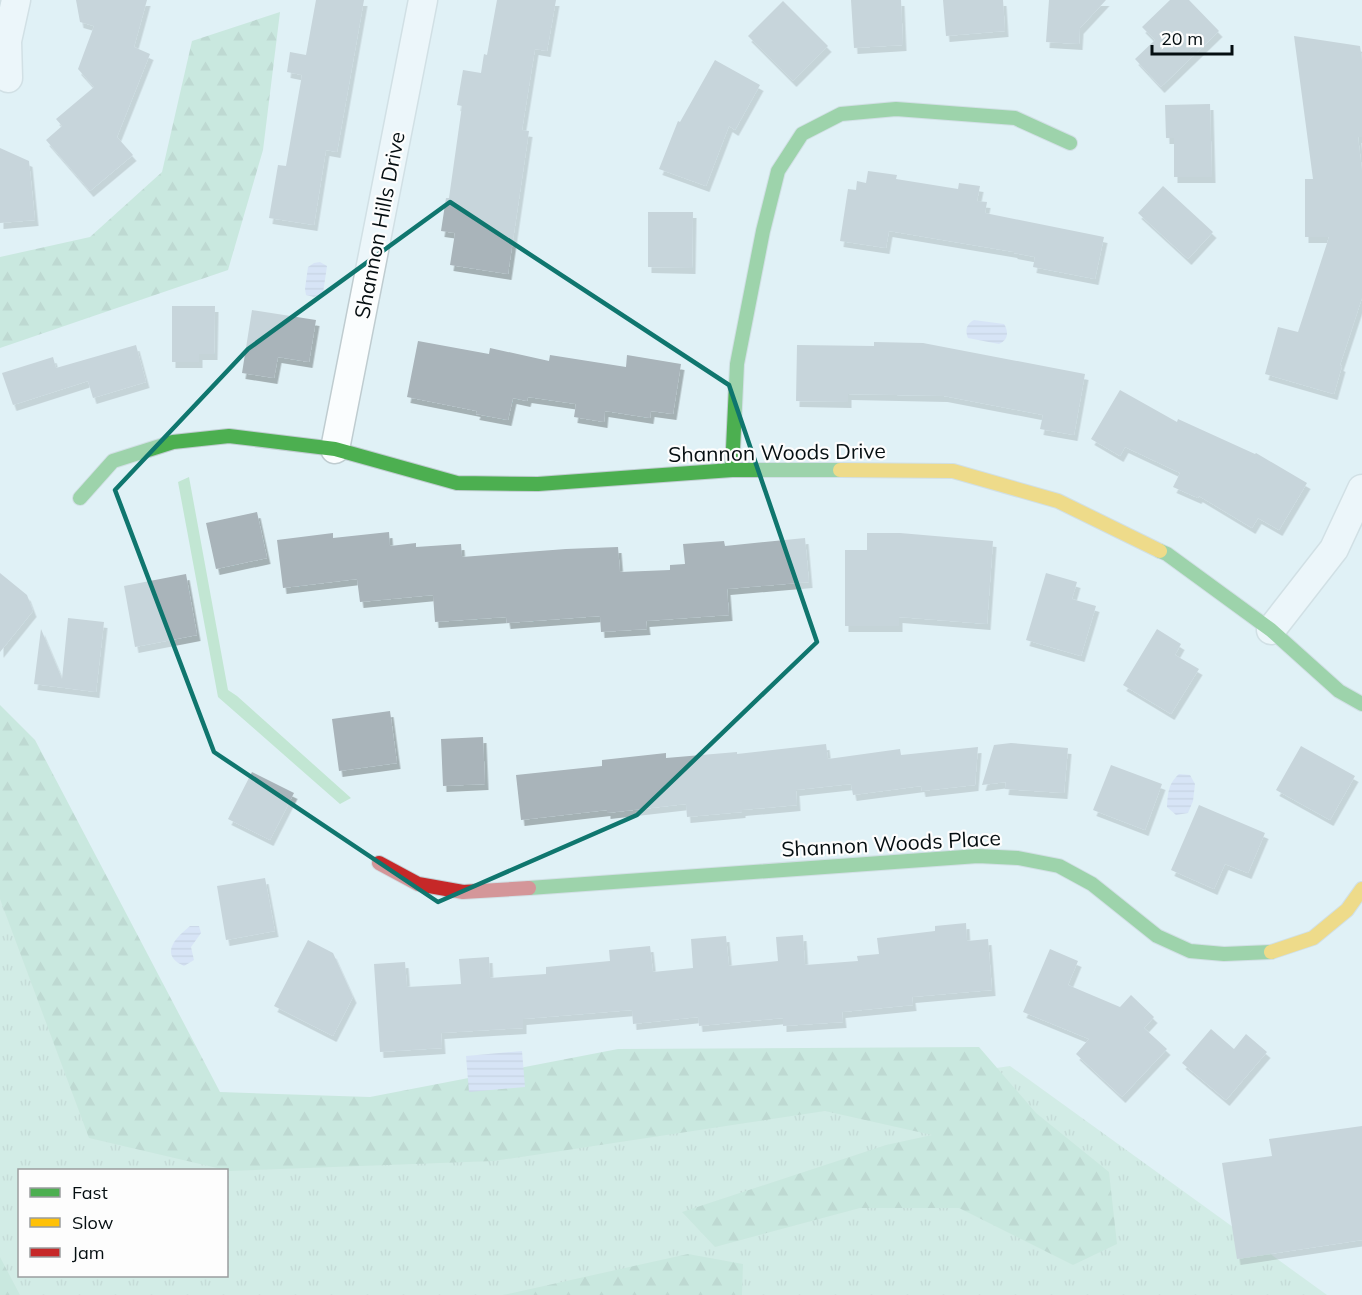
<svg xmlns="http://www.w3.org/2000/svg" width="1362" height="1295" font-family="Mulish,sans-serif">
<defs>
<pattern id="grass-tufts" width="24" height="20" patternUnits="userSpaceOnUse" patternTransform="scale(1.5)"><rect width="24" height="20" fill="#c2e6d3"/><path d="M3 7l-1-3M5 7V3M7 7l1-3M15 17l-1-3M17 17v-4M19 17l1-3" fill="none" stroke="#a5c4b4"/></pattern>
<pattern id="forest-firs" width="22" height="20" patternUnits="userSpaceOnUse" patternTransform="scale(1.5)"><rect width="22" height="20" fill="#aeddc3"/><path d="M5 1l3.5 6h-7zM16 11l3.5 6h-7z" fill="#94bca6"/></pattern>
<pattern id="water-rules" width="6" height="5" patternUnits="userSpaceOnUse" patternTransform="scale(1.5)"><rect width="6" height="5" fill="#ccd6f6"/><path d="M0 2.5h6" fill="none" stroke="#aeb6d2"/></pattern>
<filter id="shadow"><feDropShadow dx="3.5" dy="6" stdDeviation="0" flood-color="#0004"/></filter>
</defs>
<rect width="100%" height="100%" fill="#e0f1f6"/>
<!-- grass -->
<path fill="url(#grass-tufts)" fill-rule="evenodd" d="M0,849L124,1119L441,1150L1010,1066L1327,1295H0ZM20,1170H226V1276H20Z"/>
<!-- forest -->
<path fill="url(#forest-firs)" d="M280,12L263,150L228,270L0,348V257L90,237L162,172L192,41Z
M0,705L35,740L220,1092L370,1097L618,1049L979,1047L1036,1113L1109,1172L1117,1244L1073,1265L959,1208H860L715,1247L682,1212L886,1145L932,1135L825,1111L494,1161L230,1171L89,1138L0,899Z
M688,1254L743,1264L742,1295H503Z
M0,1257L20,1295H0Z"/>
<!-- green -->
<path fill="#c2e6d3" d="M189,477L228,690L237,696L351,798L340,804L218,697L178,482Z"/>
<!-- water -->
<path fill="url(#water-rules)" d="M320,262L327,266L323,293L314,297L306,295L305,289L308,267L314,263Z
M974,320L1004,324C1009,332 1008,340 999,344L968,338C965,331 966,324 974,320Z
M1179,774L1190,775L1195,784L1193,801L1188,813L1176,815L1167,807C1168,793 1168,784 1179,774Z
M190,926H199L201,933L191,947L194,960L184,966C159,955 175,938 190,926Z
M522,1051L525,1087L469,1092L466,1056Z"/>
<!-- building -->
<path fill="#a9b4ba" filter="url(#shadow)" d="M76,0H147L134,47L150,54L117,137L133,155L90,191L46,140L62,126L56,119L94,87L78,69L94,26L80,22Z
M316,0H364L337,152L326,150L314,225L269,218L278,165L286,166L302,75L287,72L290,52L306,55Z
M497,0H556L547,51L535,49L522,130L529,131L508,274L450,265L455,233L441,231L446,198H449L462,106L457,105L463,70L481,73L484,54L487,55Z
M851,0H901L903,45L854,48Z
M943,0H1003L1005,31L946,36Z
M1049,0H1106L1080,28L1079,44L1046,42Z
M1170,0H1189L1219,31L1161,87L1135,59L1155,40L1142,27Z
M783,1L828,46L793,81L748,36Z
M1294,36L1360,46L1362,60V137H1358L1362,170V298L1340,365L1342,366L1334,394L1265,374L1278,327L1298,332L1329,237H1305V179H1313Z
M715,60L760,85L735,130L729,126L706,186L659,169L678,121L680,122Z
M1210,104L1212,177H1174V138H1166L1165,105Z
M0,148L29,161L35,220L0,223Z
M868,171L897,175L896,179L958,189L959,183L980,186L977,201L987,202L985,213L1104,237L1095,279L1033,267L1035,257L1014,253V252L889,231L886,248L840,241L848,189L856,190L857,181L866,183Z
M1163,186L1213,232L1188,259L1138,213Z
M648,212H693L692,268L648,267Z
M172,306H215L214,354H199V362H172Z
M252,310L316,320L309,362L278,357L274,378L242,373Z
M418,341L489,354L490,348L549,361L550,355L626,367L627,355L681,364L673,414L651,411L650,418L605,411L604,422L574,417L576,404L528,397L527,401L513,398L508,420L476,414L477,411L407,397Z
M874,342L923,343L1085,374L1074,435L1040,429L1043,415L944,396L848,394V402L796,401L797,345L874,346Z
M136,345L146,382L93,398L88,381L13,405L2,373L53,357L56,368Z
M1120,390L1177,422L1178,419L1255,454L1256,453L1307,483L1279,530L1258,518L1252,528L1199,496L1198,498L1173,487L1180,473L1125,447L1120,456L1091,439Z
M257,512L267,558L216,569L206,523Z
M389,532L390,546L416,543V547L461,544L462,557L566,549L618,547L620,572L670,570V565L685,564L683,544L724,541L725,546L805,538L809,582L727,589L729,615L646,621L647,629L601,632L600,616L507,623L506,617L435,622L433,595L360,602L357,579L283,588L277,540L333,533V538Z
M867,533H900L993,541L987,624L899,617V626H845V550H867Z
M0,573L27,595L33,611L0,652Z
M1046,573L1077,582L1072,599L1096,606L1081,656L1026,640Z
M186,574L197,635L135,647L124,586Z
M68,618L104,622L96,692L34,684L41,629L62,679Z
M1157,629L1181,644L1175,655L1199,669L1171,714L1123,685Z
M390,711L397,763L339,771L332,719Z
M483,737L485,784L443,786L441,739Z
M1011,743L1068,748L1064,793L1005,789L1006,782L982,785L994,745Z
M826,744L828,759L900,749L901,755L978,747L975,785L922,791L921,786L853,795L851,784L796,790L797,805L742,810V812L687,817L686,804L607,813V810L521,820L516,775L602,766V760L666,753V758L737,752V754Z
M1301,746L1355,776L1330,820L1276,790Z
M1111,765L1162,784L1145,830L1093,810Z
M252,772L294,793L270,840L228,819Z
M1199,805L1265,833L1248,873L1225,864L1214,889L1171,870Z
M265,878L275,931L226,940L217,886Z
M966,923L967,941L988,939L992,990L912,997L913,1005L842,1012L843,1022L783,1026V1018L699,1026L698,1017L633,1024L632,1010L523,1019V1028L441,1033L442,1048L380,1052L374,964L405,962L407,987L461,984L459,959L489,957L490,978L546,974V967L610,961L609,950L650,946L653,972L693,968L691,939L726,936L729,966L778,961L776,937L803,935L805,965L858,961L857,956L879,954L877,938L935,931V926Z
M308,940L333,953L353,997L333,1036L274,1006Z
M1050,949L1078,961L1068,985L1120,1007L1131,995L1154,1017L1144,1028L1167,1049L1122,1097L1076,1054L1089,1039L1023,1012Z
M1211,1029L1234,1049L1246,1034L1267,1052L1226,1100L1182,1063Z
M1362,1126V1240L1237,1259L1222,1163L1272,1156L1269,1139Z"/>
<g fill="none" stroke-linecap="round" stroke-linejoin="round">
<defs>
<path id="street" d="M8,78L7,41L16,0
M335,449L423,0
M1271,630L1334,549L1362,489"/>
<path id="fast" d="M732,470L737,364L763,231L778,171L802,134L841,114L896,109L1015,118L1070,143
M80,498L113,461L173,442L229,436L335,449L457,483L538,484L732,470H840
M1160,551L1167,554L1271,630L1339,691L1362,704
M529,888L978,856L1018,858L1059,866L1092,884L1157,936L1190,951L1224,954L1271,952"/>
<path id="slow" d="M840,470L953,471L1058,501L1160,551
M1271,952L1313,938L1347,910L1362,889"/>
<path id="jam" d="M379,863L418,884L463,892L529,888"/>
</defs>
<!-- street casing -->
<use href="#street" stroke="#bfccd0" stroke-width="31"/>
<!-- fast casing -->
<use href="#fast" stroke="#bfccd0" stroke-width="16"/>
<!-- slow casing -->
<use href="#slow" stroke="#bfccd0" stroke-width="16"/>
<!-- jam casing -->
<use href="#jam" stroke="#bfccd0" stroke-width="16"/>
<!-- street -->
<use href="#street" stroke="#fafdfe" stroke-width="28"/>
<!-- fast -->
<use href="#fast" stroke="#4caf50" stroke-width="14"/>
<!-- slow -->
<use href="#slow" stroke="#ffc107" stroke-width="14"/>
<!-- jam -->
<use href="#jam" stroke="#c62828" stroke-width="14"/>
</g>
<!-- marked area -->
<path d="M0 0H1362V1295H0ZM450,202L729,385L817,642L637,815L438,902L214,752L115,490L248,349Z" fill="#e0f1f6" fill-opacity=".55" fill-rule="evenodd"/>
<path fill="none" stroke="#0f766e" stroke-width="4.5" stroke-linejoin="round" d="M450,202L729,385L817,642L637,815L438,902L214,752L115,490L248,349Z"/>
<g text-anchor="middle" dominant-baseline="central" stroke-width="4.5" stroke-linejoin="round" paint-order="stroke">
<!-- street labels -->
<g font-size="21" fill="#050e11" stroke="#fdfdfd">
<text transform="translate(379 225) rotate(-79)">Shannon Hills Drive</text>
<text transform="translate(777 452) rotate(-1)">Shannon Woods Drive</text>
<text transform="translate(891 843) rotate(-3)">Shannon Woods Place</text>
</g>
</g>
<!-- legend -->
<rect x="18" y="1169" width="210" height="108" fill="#fdfdfd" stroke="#9a9d9f" stroke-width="1.5"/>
<rect x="30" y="1188" width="30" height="9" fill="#4caf50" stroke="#9a9d9f" stroke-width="1.5"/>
<text x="72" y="1199" font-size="18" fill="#050e11">Fast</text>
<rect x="30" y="1218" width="30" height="9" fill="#ffc107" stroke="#9a9d9f" stroke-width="1.5"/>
<text x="72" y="1229" font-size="18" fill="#050e11">Slow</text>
<rect x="30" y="1248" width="30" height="9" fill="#c62828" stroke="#9a9d9f" stroke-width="1.5"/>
<text x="72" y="1259" font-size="18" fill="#050e11">Jam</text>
<!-- scale -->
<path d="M1152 45v9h80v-9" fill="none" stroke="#050e11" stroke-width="3"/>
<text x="1161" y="45" font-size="18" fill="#050e11" stroke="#fdfdfd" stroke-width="4.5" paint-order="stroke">20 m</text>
</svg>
